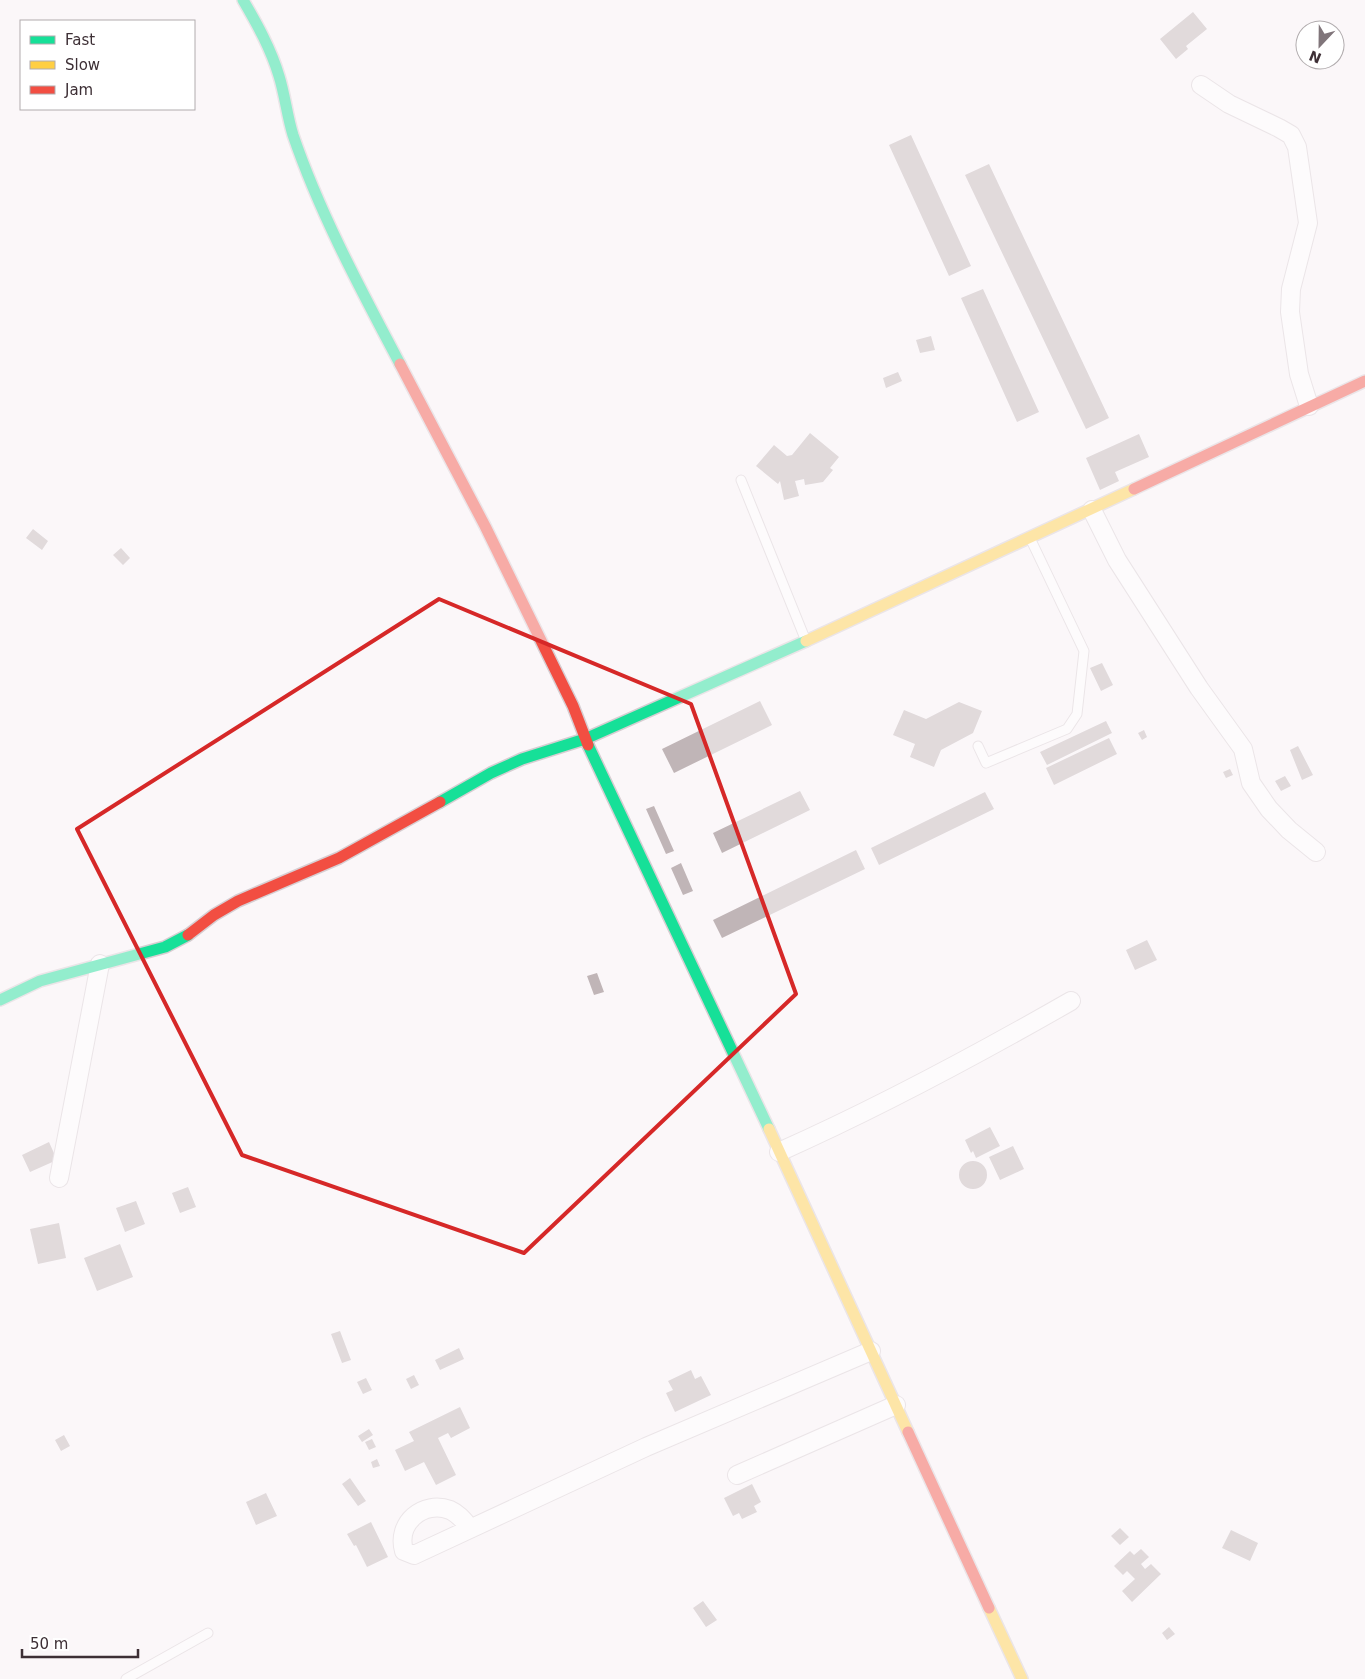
<svg xmlns="http://www.w3.org/2000/svg" width="1365" height="1679" font-family="'DejaVu Sans',sans-serif">
<rect width="100%" height="100%" fill="#fbf7f9"/>
<!-- building -->
<path fill="#c0b5b7" d="M1193,12L1207,29L1186,46L1188,49L1176,59L1160,39Z
M911,135L971,266L949,276L889,145Z
M989,164L1109,418L1086,429L965,175Z
M983,289L1039,412L1017,422L961,298Z
M931,336L935,350L920,353L916,340Z
M898,372L902,381L886,388L883,378Z
M810,433L839,457L830,468L833,470L823,482L805,485L804,479L795,481L799,496L784,500L780,481L778,484L756,466L774,445L787,456L792,455Z
M1139,434L1149,457L1115,472L1119,481L1100,490L1086,458Z
M33,529L48,541L42,550L26,538Z
M121,548L130,558L123,565L113,555Z
M1102,663L1113,685L1101,691L1090,668Z
M760,701L772,725L674,773L662,749Z
M959,702L982,711L973,733L941,750L934,767L910,757L915,744L893,735L904,710L926,719Z
M1106,721L1112,733L1047,765L1040,752Z
M1144,730L1147,737L1142,740L1138,733Z
M1109,738L1117,754L1054,785L1046,768Z
M1298,746L1313,775L1302,780L1290,750Z
M1230,769L1233,775L1226,778L1223,772Z
M1285,776L1291,786L1281,791L1275,781Z
M800,791L810,810L722,853L713,833Z
M985,792L994,809L879,865L871,848Z
M654,806L674,851L666,854L646,809Z
M856,850L865,869L722,938L713,920Z
M681,863L693,891L683,895L671,868Z
M1147,940L1157,960L1135,970L1126,950Z
M597,973L604,992L594,995L587,976Z
M990,1127L1000,1146L976,1158L973,1151L971,1153L965,1140Z
M49,1142L57,1160L30,1172L22,1155Z
M1013,1146L1024,1169L1000,1180L989,1157Z
M959 1175a14 14 0 1 1 28 0a14 14 0 1 1-28 0Z
M188,1187L196,1207L180,1213L172,1193Z
M136,1201L145,1224L125,1232L116,1208Z
M59,1223L66,1258L38,1264L30,1229Z
M120,1244L133,1277L97,1291L84,1258Z
M340,1331L351,1360L342,1363L331,1334Z
M459,1348L464,1359L440,1370L435,1360Z
M691,1370L695,1379L701,1376L711,1395L675,1412L666,1393L673,1390L668,1381Z
M414,1375L419,1385L411,1389L406,1379Z
M366,1378L372,1390L363,1394L357,1382Z
M460,1407L470,1428L451,1438L448,1433L438,1438L456,1475L436,1485L424,1462L405,1471L395,1450L414,1441L409,1432Z
M369,1429L373,1435L362,1442L358,1436Z
M64,1435L70,1446L61,1451L55,1440Z
M372,1439L376,1447L369,1450L365,1442Z
M377,1459L380,1466L373,1468L371,1462Z
M350,1478L366,1501L358,1506L342,1484Z
M752,1484L761,1502L754,1506L757,1512L742,1519L739,1513L733,1516L724,1498Z
M266,1493L277,1516L256,1525L246,1502Z
M371,1522L388,1557L367,1567L356,1545L354,1546L347,1534Z
M1120,1528L1129,1537L1120,1545L1111,1536Z
M1231,1530L1258,1543L1250,1561L1222,1548Z
M1141,1549L1149,1557L1141,1564L1145,1569L1151,1564L1161,1574L1132,1602L1122,1591L1135,1579L1127,1571L1123,1575L1114,1566L1130,1551L1134,1555Z
M703,1601L717,1620L706,1627L693,1608Z
M1169,1627L1175,1634L1167,1640L1162,1633Z"/>
<g fill="none" stroke-linecap="round" stroke-linejoin="round">
<defs>
<path id="lane" d="M741,480L806,641
M978,746L986,763L1067,729L1077,714L1084,651L1030,538
M126,1679L208,1633"/>
<path id="street" d="M1201,85L1229,104L1279,128L1291,135L1297,147L1308,223L1291,289L1290,312L1299,374L1309,406
M1092,510L1117,560L1199,688L1243,749L1251,783L1269,809L1289,830L1316,852
M779,1152C880,1107 975,1056 1071,1001
M59,1178L100,964
M737,1475L896,1405
M470,1528C464,1521 459,1514 450,1510C423,1500 396,1523 404,1551L414,1555L646,1447L871,1351"/>
<path id="fast" d="M243,0C257,24 271,49 279,76C285,95 287,116 293,135C320,214 361,290 400,364
M588,745L769,1129
M440,802L491,773L522,759L585,739L806,641
M0,1000L40,981L165,947L188,935"/>
<path id="slow" d="M806,641L1134,489
M769,1129L908,1432
M989,1608L1022,1679"/>
<path id="jam" d="M400,364L485,526L573,706L588,745
M1134,489L1365,381
M188,935L214,915L238,901L339,858L440,802
M908,1432L989,1608"/>
</defs>
<!-- lane casing -->
<use href="#lane" stroke="#d7ced2" stroke-width="11"/>
<!-- street casing -->
<use href="#street" stroke="#d7ced2" stroke-width="20"/>
<!-- fast casing -->
<use href="#fast" stroke="#d7ced2" stroke-width="14"/>
<!-- slow casing -->
<use href="#slow" stroke="#d7ced2" stroke-width="14"/>
<!-- jam casing -->
<use href="#jam" stroke="#d7ced2" stroke-width="14"/>
<!-- lane -->
<use href="#lane" stroke="#fefefe" stroke-width="9"/>
<!-- street -->
<use href="#street" stroke="#fefefe" stroke-width="18"/>
<!-- fast -->
<use href="#fast" stroke="#16e098" stroke-width="11"/>
<!-- slow -->
<use href="#slow" stroke="#ffcf43" stroke-width="11"/>
<!-- jam -->
<use href="#jam" stroke="#f24e42" stroke-width="11"/>
</g>
<!-- marked area -->
<path d="M0 0H1365V1679H0ZM439,599L691,704L796,994L524,1253L242,1155L77,829Z" fill="#fbf7f9" fill-opacity=".55" fill-rule="evenodd"/>
<path fill="none" stroke="#d62828" stroke-width="4" stroke-linejoin="round" d="M439,599L691,704L796,994L524,1253L242,1155L77,829Z"/>
<!-- legend -->
<rect x="20" y="20" width="175" height="90" fill="#ffffff" stroke="#b1acae"/>
<rect x="30" y="36" width="25" height="8" fill="#16e098" stroke="#b1acae"/>
<text x="65" y="45" font-size="15" fill="#3d2f35">Fast</text>
<rect x="30" y="61" width="25" height="8" fill="#ffcf43" stroke="#b1acae"/>
<text x="65" y="70" font-size="15" fill="#3d2f35">Slow</text>
<rect x="30" y="86" width="25" height="8" fill="#f24e42" stroke="#b1acae"/>
<text x="65" y="95" font-size="15" fill="#3d2f35">Jam</text>
<!-- north arrow -->
<g transform="translate(1320 45) rotate(202)"><circle r="24" fill="#ffffff" stroke="#b1acae"/>
<path d="M0-4L9 19L0 12L-9 19Z" fill="#80757a"/>
<text y="-8" font-size="14" font-weight="bold" text-anchor="middle" fill="#3d2f35">N</text>
</g>
<!-- scale -->
<path d="M22 1649v8h116v-8" fill="none" stroke="#3d2f35" stroke-width="2.5"/>
<text x="30" y="1649" font-size="15" fill="#3d2f35" stroke="#ffffff" stroke-width="4" paint-order="stroke">50 m</text>
</svg>
